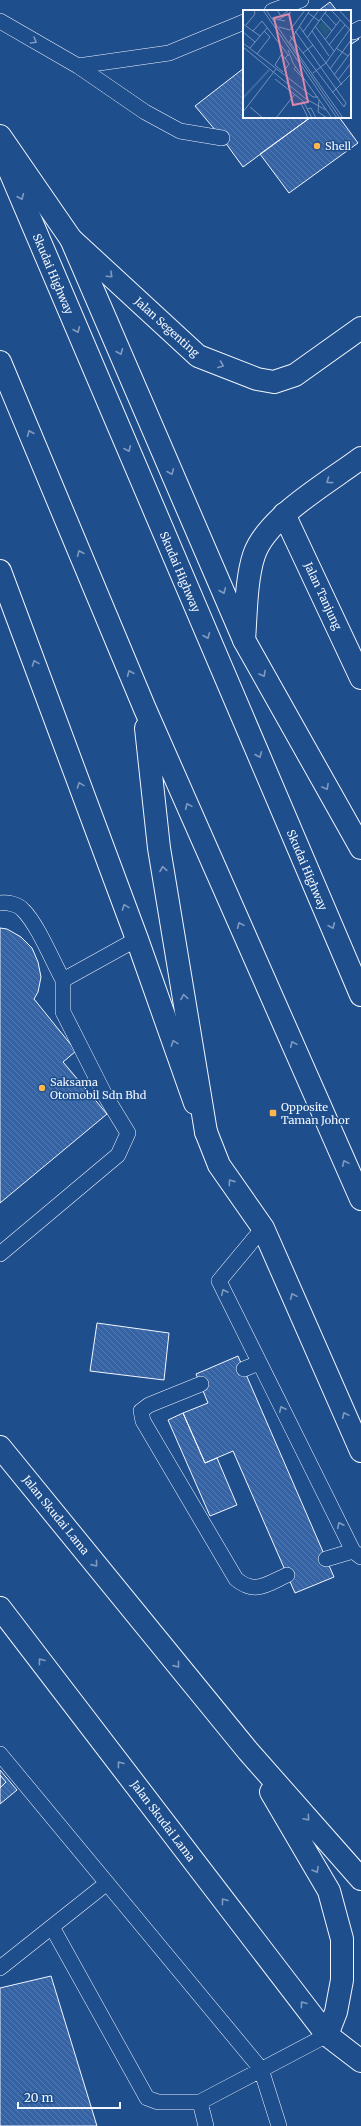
<svg xmlns="http://www.w3.org/2000/svg" width="361" height="2126" font-family="Merriweather,serif">
<defs>
<pattern id="building-back-hatch" width="6" height="6" patternUnits="userSpaceOnUse"><rect width="6" height="6" fill="#3563a3"/><path d="M-1 5l2 2M0 0l6 6M5-1l2 2" fill="none" stroke="#537ab1"/></pattern>
</defs>
<rect width="100%" height="100%" fill="#1f4e8c"/>
<!-- building -->
<path fill="url(#building-back-hatch)" stroke="#f2f6ff" d="M330,2L337,11H318Z
M350,28L359,39L350,45Z
M244,68V117H311L243,167L222,138L195,106Z
M311,117H339L358,143L289,193L260,154Z
M0,928L7,929L21,937L32,948L38,962L41,977L38,992L34,999L76,1051L63,1062L107,1114L0,1203Z
M97,1323L169,1333L164,1380L90,1371Z
M238,1356L334,1577L295,1593L233,1451L205,1463L183,1413L208,1403L196,1374Z
M183,1413L205,1463L217,1458L237,1505L210,1516L168,1420Z
M0,1770L17,1790L0,1804Z
M0,1775L6,1782L0,1788Z
M51,1976L97,2126H0V1988Z"/>
<g fill="none" stroke-linecap="round" stroke-linejoin="round">
<defs>
<path id="lane" d="M272,11L301,0
M0,21L78,66L145,112L180,131L222,138
M353,32L361,28
M78,66L169,53L244,22
M0,903C7,902 18,904 23,910C38,925 52,960 63,980
M263,1228L219,1281L353,1551L361,1557
M0,1254L118,1155L128,1133L106,1097L63,1012V980L137,939
M244,1369L259,1363
M201,1384L149,1405L141,1411L143,1421L236,1579C255,1595 267,1584 287,1575
M326,1559L353,1551
M0,1754L261,2069L279,2126
M52,1927L147,2098L158,2102H200L327,2035
M0,1968L107,1883
M200,2102L206,2126"/>
<path id="street" d="M284,514L361,678
M0,571L137,939L195,1103"/>
<path id="secondary" d="M71,239L198,356L257,379L274,382L295,375L361,328
M244,640C246,614 246,579 254,555C267,517 329,482 361,458
M206,1132L219,1165L263,1228L361,1451
M0,1447L248,1751L361,1879
M0,1608L327,2035L361,2061
M271,1792L329,1891L342,1939V1980L336,2012L327,2035"/>
<path id="primary" d="M0,136L71,239L244,640L361,848"/>
<path id="highway" d="M0,148L361,995
M0,362L145,709L361,1199
M146,728L159,848L206,1132"/>
</defs>
<!-- lane casing -->
<use href="#lane" stroke="#f2f6ff" stroke-width="16"/>
<!-- street casing -->
<use href="#street" stroke="#f2f6ff" stroke-width="24"/>
<!-- secondary casing -->
<use href="#secondary" stroke="#f2f6ff" stroke-width="24"/>
<!-- primary casing -->
<use href="#primary" stroke="#f2f6ff" stroke-width="24"/>
<!-- highway casing -->
<use href="#highway" stroke="#f2f6ff" stroke-width="24"/>
<!-- lane -->
<use href="#lane" stroke="#1f4e8c" stroke-width="15"/>
<!-- street -->
<use href="#street" stroke="#1f4e8c" stroke-width="22"/>
<!-- secondary -->
<use href="#secondary" stroke="#1f4e8c" stroke-width="22"/>
<!-- primary -->
<use href="#primary" stroke="#1f4e8c" stroke-width="22"/>
<!-- highway -->
<use href="#highway" stroke="#1f4e8c" stroke-width="22"/>
</g>
<!-- one-way arrows -->
<defs><path id="oneway-chevron" d="M-2-3.5L2.5 0L-2 3.5" fill="none" stroke-width="1.6" stroke-linecap="round" stroke-linejoin="round"/></defs>
<g stroke="#7e9ac0">
<use href="#oneway-chevron" transform="translate(34 41) rotate(30)"/>
<use href="#oneway-chevron" transform="translate(21 197) rotate(67)"/>
<use href="#oneway-chevron" transform="translate(110 275) rotate(43)"/>
<use href="#oneway-chevron" transform="translate(77 330) rotate(67)"/>
<use href="#oneway-chevron" transform="translate(120 352) rotate(67)"/>
<use href="#oneway-chevron" transform="translate(221 365) rotate(21)"/>
<use href="#oneway-chevron" transform="translate(30 433) rotate(-113)"/>
<use href="#oneway-chevron" transform="translate(128 449) rotate(67)"/>
<use href="#oneway-chevron" transform="translate(171 472) rotate(67)"/>
<use href="#oneway-chevron" transform="translate(329 481) rotate(144)"/>
<use href="#oneway-chevron" transform="translate(80 553) rotate(-113)"/>
<use href="#oneway-chevron" transform="translate(223 591) rotate(67)"/>
<use href="#oneway-chevron" transform="translate(207 636) rotate(67)"/>
<use href="#oneway-chevron" transform="translate(35 663) rotate(-110)"/>
<use href="#oneway-chevron" transform="translate(130 673) rotate(-113)"/>
<use href="#oneway-chevron" transform="translate(263 674) rotate(61)"/>
<use href="#oneway-chevron" transform="translate(259 755) rotate(67)"/>
<use href="#oneway-chevron" transform="translate(80 785) rotate(-110)"/>
<use href="#oneway-chevron" transform="translate(326 787) rotate(61)"/>
<use href="#oneway-chevron" transform="translate(188 806) rotate(-114)"/>
<use href="#oneway-chevron" transform="translate(163 869) rotate(-100)"/>
<use href="#oneway-chevron" transform="translate(125 907) rotate(-110)"/>
<use href="#oneway-chevron" transform="translate(240 925) rotate(-114)"/>
<use href="#oneway-chevron" transform="translate(332 926) rotate(67)"/>
<use href="#oneway-chevron" transform="translate(184 997) rotate(-99)"/>
<use href="#oneway-chevron" transform="translate(174 1043) rotate(-110)"/>
<use href="#oneway-chevron" transform="translate(293 1044) rotate(-114)"/>
<use href="#oneway-chevron" transform="translate(345 1163) rotate(-114)"/>
<use href="#oneway-chevron" transform="translate(231 1182) rotate(-125)"/>
<use href="#oneway-chevron" transform="translate(224 1292) rotate(-116)"/>
<use href="#oneway-chevron" transform="translate(293 1296) rotate(-114)"/>
<use href="#oneway-chevron" transform="translate(282 1409) rotate(-116)"/>
<use href="#oneway-chevron" transform="translate(345 1415) rotate(-114)"/>
<use href="#oneway-chevron" transform="translate(340 1525) rotate(-116)"/>
<use href="#oneway-chevron" transform="translate(95 1564) rotate(51)"/>
<use href="#oneway-chevron" transform="translate(41 1661) rotate(-127)"/>
<use href="#oneway-chevron" transform="translate(177 1665) rotate(51)"/>
<use href="#oneway-chevron" transform="translate(120 1764) rotate(-127)"/>
<use href="#oneway-chevron" transform="translate(307 1818) rotate(49)"/>
<use href="#oneway-chevron" transform="translate(316 1870) rotate(60)"/>
<use href="#oneway-chevron" transform="translate(224 1901) rotate(-127)"/>
<use href="#oneway-chevron" transform="translate(303 2004) rotate(-127)"/>
</g>
<!-- markers -->
<g fill="#ffb74d" stroke="#1f4e8c" stroke-width="1.5">
<circle cx="317" cy="146" r="4"/>
<circle cx="42" cy="1088" r="4"/>
<rect x="269" y="1109" width="8" height="8" rx="2"/>
</g>
<g text-anchor="middle" dominant-baseline="central" stroke-width="3" stroke-linejoin="round" paint-order="stroke">
<!-- poi labels -->
<g font-size="11" fill="#f2f6ff" stroke="#1f4e8c" text-anchor="start">
<text x="325" y="146">Shell</text>
<text x="50" y="1082">Saksama<tspan x="50" dy="13">Otomobil Sdn Bhd</tspan></text>
<text x="281" y="1107">Opposite<tspan x="281" dy="13">Taman Johor</tspan></text>
</g>
<!-- street labels -->
<g font-size="11" fill="#f2f6ff" stroke="#1f4e8c">
<text transform="translate(53 274) rotate(67)">Skudai Highway</text>
<text transform="translate(167 327) rotate(42)">Jalan Segenting</text>
<text transform="translate(180 572) rotate(67)">Skudai Highway</text>
<text transform="translate(323 596) rotate(65)">Jalan Tanjung</text>
<text transform="translate(307 870) rotate(67)">Skudai Highway</text>
<text transform="translate(56 1515) rotate(51)">Jalan Skudai Lama</text>
<text transform="translate(163 1821) rotate(53)">Jalan Skudai Lama</text>
</g>
</g>
<!-- overview -->
<g transform="translate(243 10)">
<rect width="108" height="108" fill="#1f4e8c"/>
<path d="M79,11L87,20L82,26L75,16Z" fill="#245a82"/>
<path fill="none" stroke="#3b69a3" stroke-width="2" d="M0,88L26,60"/>
<path fill="none" stroke="#7391ba" stroke-width="1" d="M20,0L94,108M23,0L97,108M34,0L38,6L46,0M88,0L108,21M96,0L108,13M65,3L76,11M82,3L93,15M29,8L42,11M78,9L89,21M35,10L48,2M0,14L17,26M3,15L12,4L11,0M56,16L99,75M72,16L91,41M36,17L47,20L62,0M10,21L19,11L46,46M69,21L86,46M0,22L12,32M60,22L76,0M47,26L101,97L103,93L52,21M64,28L84,0M82,30L97,10M46,31L100,108M47,31L67,0M0,33L70,87H75M86,35L102,15M0,37L63,89L83,100M7,38L24,18M93,38L105,46M45,40L50,53M60,43L70,35M14,44L27,27L21,21M50,53L89,108M53,56L51,59L62,70M87,59L108,30M41,61L46,54L42,48L45,45M40,62L32,55L38,45L42,48M70,63L83,53L107,19M91,65L108,42M32,69L60,91L69,108M95,70L108,53M89,83L108,64M76,90L75,102L84,108M58,93L65,108M7,97L20,108M64,99L68,98L73,108M0,102L33,59M33,108L52,84"/>
<path fill="#da87ad" fill-opacity="0.15" stroke="#da87ad" stroke-width="2" d="M46,4L65,92L50,95L31,8Z"/>
<rect width="108" height="108" fill="none" stroke="#f2f6ff" stroke-width="2"/>
</g>
<!-- scale -->
<path d="M18 2102v6h102v-6" fill="none" stroke="#f2f6ff" stroke-width="2"/>
<text x="24" y="2102" font-size="12" fill="#f2f6ff" stroke="#1f4e8c" stroke-width="3" paint-order="stroke">20 m</text>
</svg>
